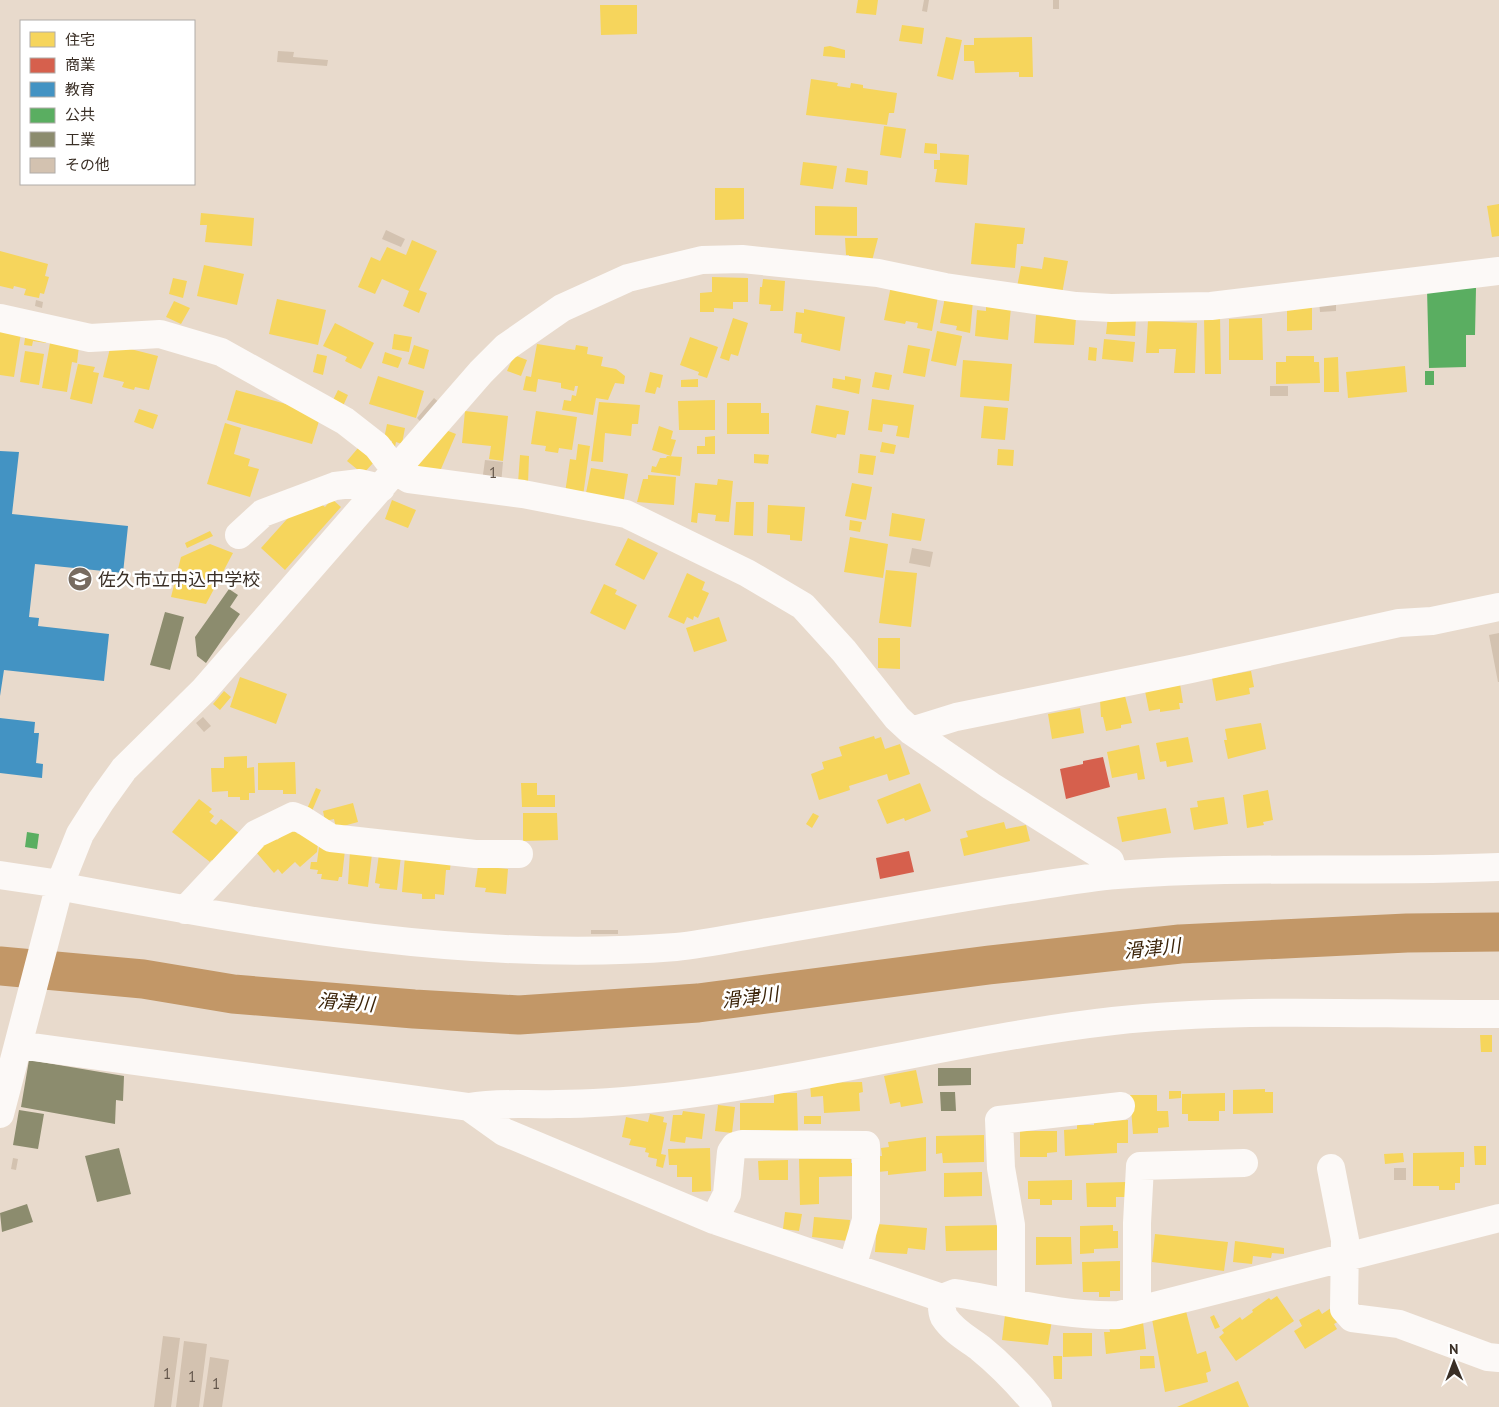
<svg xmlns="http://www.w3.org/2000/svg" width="1499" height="1407" font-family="'PT Sans','Noto Sans JP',sans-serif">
<rect width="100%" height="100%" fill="#e8dacc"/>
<!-- homes -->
<path fill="#f6d55c" d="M858,0H878L876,15L856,13Z
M600,5H637V34L601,35Z
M902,25L924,28L922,44L899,41Z
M946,37L962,40L953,80L937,76Z
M1032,37L1033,77H1019V72L975,73L974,61H964V45H974V38Z
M830,46L845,50V58L823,56L824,47Z
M811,79L838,83L837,86L850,88L851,83L863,85V88L897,93L894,113H889L887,125L806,115Z
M884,126L906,129L901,158L880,155Z
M925,143L937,144V154L924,153Z
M940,153L969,155L967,185L935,182L937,169H934V160H940Z
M803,162L837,166L833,189L800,185Z
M847,168L868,171L867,185L845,182Z
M715,188H744V219L715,220Z
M1499,204V236L1492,237L1487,206Z
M815,206L857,207V236L815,235Z
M201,213L254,218L252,246L205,242L207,225H200Z
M975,223L1025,228L1023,244H1017L1015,268L971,264Z
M845,238H878L872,261H850L849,255H846Z
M412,240L437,251L419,290L427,293L419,313L403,306L409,291L382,279L375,294L358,287L371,257L380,261L387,247L406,255Z
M0,251L48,264L45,276L49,277L44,294L40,293L39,298L24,295L26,289L14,286L13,289L0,286Z
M1044,257L1068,261L1062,294L1017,287L1021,266L1042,269Z
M204,265L244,274L237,305L197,296Z
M712,277L748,278V302H733V309L714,308V312H700V293L712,292Z
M173,278L187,281L183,298L169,294Z
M763,279L785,281L783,311H770L771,305L759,304L760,287H762Z
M891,286L938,296L932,331L917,328L918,323L906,321L905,324L884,320Z
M945,297L973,301L970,333L956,330L957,326L940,323Z
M277,299L326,310L318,345L269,334Z
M174,301L190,308L181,324L166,317Z
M1287,305H1312V330L1287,331Z
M986,306L1011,307L1008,340L975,336L977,310L986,311Z
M804,309L845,317L840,351L801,342L802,334L794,333L796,312L804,313Z
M1036,315L1076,318L1074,345L1034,343Z
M1108,316L1136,318L1135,336L1106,334Z
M1204,316H1220L1221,374H1205Z
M733,318L748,323L738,356L731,354L729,361L720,358Z
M1262,318L1263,360H1229V319Z
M1148,321L1197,323L1195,373H1174L1176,349H1159V353H1146Z
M335,323L374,343L361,369L345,361L347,357L323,346Z
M0,324L21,333L14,377L0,375Z
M937,331L962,336L956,366L931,361Z
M26,332L47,335L46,343L33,341L32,346L24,345Z
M394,334L412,337L409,352L392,349Z
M690,337L718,347L707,378L698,375L699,372L680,365Z
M1104,339L1135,342L1133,362L1102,359Z
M50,343L79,346L77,363L72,362L67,392L42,388Z
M111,344L158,356L149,390L135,387L134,390L122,387L124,382L103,377Z
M537,344L575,350L576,345L588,347L587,354L603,357L601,366L616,369L625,376L624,384L615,383L608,400L596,398L593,415L562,410L564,400L571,401L572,395L576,396L578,386H575L574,391L561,388V383L538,379L536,392L523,390L526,376L531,377Z
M414,345L429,350L424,369L408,364Z
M908,345L930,349L925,377L903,373Z
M1089,347L1097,348L1096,361L1088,360Z
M25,351L44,354L39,385L20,382Z
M385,352L402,358L398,368L382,363Z
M317,354L327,356L323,375L313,372Z
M514,355L527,360L521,376L507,371Z
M1286,356H1314V362H1319L1320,383L1276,384V362H1286Z
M1338,357L1339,392H1324V358Z
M963,360L1012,364L1009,401L960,397Z
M78,364L95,367L93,372L99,373L92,404L70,399Z
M1405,366L1407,392L1348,398L1346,372Z
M650,372L663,375L660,388L657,387L655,394L645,392Z
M875,372L892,375L889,390L872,387Z
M378,376L424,391L416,418L369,404Z
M845,376L861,379L859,394L832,388L833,378L845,380Z
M698,379V387H681V380Z
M236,390L293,406L319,421L312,444L227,420Z
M338,390L348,395L343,406L332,402Z
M872,399L914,405L909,438L896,436L898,426L883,424L882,432L868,430Z
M715,400V430H679L678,401Z
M599,402L640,405L638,424H632L631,436L605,433L603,462L591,461Z
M727,403H761V413H769V434H727Z
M816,405L849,411L845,435L837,434L836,438L811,433Z
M984,406L1008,408L1005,440L981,438Z
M139,409L158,415L153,429L134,422Z
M465,411L508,416L503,461L489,459L491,446L462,443Z
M536,411L577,417L572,450L559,448L558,453L545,451L546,446L531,444Z
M225,423L241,428L234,454L250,459L248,466L259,469L250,497L207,484Z
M387,424L405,428L402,444L396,442L395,447L391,446L392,441L384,439Z
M659,426L673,431L671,439L676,440L671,456L652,450Z
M443,429L456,434L438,476L418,471L417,465Z
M715,436V454H697V446H705V437Z
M882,442L896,445L894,454L880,452Z
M578,444L590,446L583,496L565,493L570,459L576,460Z
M358,448L374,462L363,474L347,461Z
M998,449L1014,450L1013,466L997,465Z
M754,454L769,455L768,464L754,463Z
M860,454L876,456L873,475L858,473Z
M520,455L529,456L528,484L518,483Z
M667,456L682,457L680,476L651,472L652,466L656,467L660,458H666Z
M591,468L628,474L623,505L586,493Z
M648,475L676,477L674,505L637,502L643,479H648Z
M718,479L733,481L729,522L715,521L716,515L698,513L697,523L691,522L695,483L717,485Z
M852,483L872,487L866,520L845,516Z
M332,499L341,507L285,570L261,548L296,509L306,505L312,510L319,502L325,507Z
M392,500L416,510L408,528L385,519Z
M736,502H754L753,536L734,535Z
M768,505L805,507L802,541L790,540V535L767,533Z
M892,513L925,519L921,541L889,536Z
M850,520L862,522L860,532L849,530Z
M210,531L213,536L187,548L185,543Z
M850,537L888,544L883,578L844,572Z
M628,538L658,553L644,580L615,565Z
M210,544L233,553L206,604L171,597L181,557Z
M886,570L917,573L911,627L879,623Z
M687,573L705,582L702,590L709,593L698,618L694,616L693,620L687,617L684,624L668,617Z
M604,584L617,590L615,594L637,605L625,630L590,613Z
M719,617L727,641L694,652L686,628Z
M878,638H900V669L878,668Z
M1251,671L1254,687L1249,688L1250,694L1216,701L1212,678Z
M240,677L287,694L276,724L230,707Z
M1180,684L1183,703H1179L1180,709L1160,712V709L1149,711L1145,691Z
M224,691L231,697L220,710L213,704Z
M1125,696L1132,723L1121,725V728L1106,731L1103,717H1101L1100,700Z
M1080,708L1084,733L1052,739L1048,714Z
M1261,723L1266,749L1228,759L1224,740H1227L1225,729Z
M874,736L875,739L881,737L885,749L900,744L910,774L889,781L887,774L849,786L850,790L819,800L811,774L824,769L822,762L842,756L839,747Z
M1188,737L1193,762L1167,767L1166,761L1160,762L1156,743Z
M1139,745L1145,779L1138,780L1137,773L1112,778L1107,752Z
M247,756V768L254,767L255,793H249V800H240V797H228V791L212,792L211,768H224V757Z
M295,762L296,794H283V790H258V763Z
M521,783H537V795H555V807H522Z
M920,783L931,811L905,821L904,818L887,824L877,800Z
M316,788L321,790L312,811L307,809Z
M1268,790L1273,820L1263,822L1264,825L1247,828L1243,795Z
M1224,797L1228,824L1194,830L1190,808L1198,807L1197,801Z
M199,799L212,809L209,812L214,816L210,821L216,825L221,819L240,834L215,863L211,860L210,862L172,832Z
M353,803L358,822L336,828L334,819L325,821L323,811Z
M1166,808L1171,833L1122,842L1117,817Z
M523,813H557L558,840L523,841Z
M813,813L819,816L812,828L806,824Z
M1004,822L1006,829L1026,825L1030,841L964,856L960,839L968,837L966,831Z
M292,828L298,834L304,829L318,844L317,852L300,867L295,862L282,874L278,869L274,873L256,852L274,836L277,840Z
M319,847L345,850L342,877H339L338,881L321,879L322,874H317L318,870L310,869L311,862H317Z
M350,851L372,854L368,887L348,884Z
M379,854L401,856L397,890L379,888L380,884L375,883Z
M405,856L451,859L450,870H446L444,895L435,894V899H422V894L402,892Z
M478,866L508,869L506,894L485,892L486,888L475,887Z
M1480,1035H1492V1052H1481Z
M916,1070L923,1103L901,1107L900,1102L890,1104L884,1076Z
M862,1082L863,1092L859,1093L860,1111L824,1113L823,1096L811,1097L810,1083Z
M1265,1089V1092H1273V1113L1233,1114V1090Z
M1169,1091H1181V1098L1169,1099Z
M774,1093H797L798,1133L770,1134V1130H740V1103H774Z
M1225,1093V1111H1219V1121H1188V1114H1182V1094Z
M1130,1095H1157V1111H1168L1169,1127L1158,1128V1133L1133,1134Z
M718,1105L735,1107L732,1133L715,1131Z
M683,1111L705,1114L702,1139L686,1137L685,1143L670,1141L673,1115H682Z
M650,1114L664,1117L663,1122L667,1123L661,1154L666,1155L663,1168L656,1166L657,1159L648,1157L649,1153L645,1152L646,1148L629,1145L631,1139L622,1137L626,1117L648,1122Z
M804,1116H821V1124H804Z
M1128,1120V1143H1117V1153L1065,1156L1064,1130L1077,1129V1125H1094V1121Z
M1020,1131H1057V1152L1047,1153V1157H1020Z
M984,1135V1162L943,1163L942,1153L936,1154V1136Z
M926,1137V1171L888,1175V1171L878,1172L876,1156H882L881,1148L889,1147L888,1142Z
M1474,1146H1486V1165H1475Z
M710,1148L711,1191L692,1192V1177H677V1165H669L668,1149Z
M1464,1152V1167H1460V1183H1455V1190H1439V1186H1413V1153Z
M1403,1153L1404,1162L1385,1164L1384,1154Z
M851,1158V1163H855V1176L819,1177V1204L800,1205L799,1159Z
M788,1160V1180H759L758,1161Z
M982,1172V1196L944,1197V1173Z
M1072,1180V1200H1052V1205H1040V1199H1028V1181Z
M1127,1182V1197H1116V1207H1087L1086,1183Z
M785,1212L802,1214L799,1231L783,1229Z
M814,1217L850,1220L848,1241L812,1237Z
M877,1224L927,1228L925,1250L908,1248L907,1254L875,1252Z
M1003,1225L1004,1250L946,1251L945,1226Z
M1113,1225V1231H1118V1248L1094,1249V1253L1080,1254V1226Z
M1155,1234L1228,1242L1224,1271L1152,1262Z
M1036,1237H1071L1072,1264L1036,1265Z
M1235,1241L1284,1248V1254L1272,1253L1271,1258L1253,1256L1252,1264L1233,1262Z
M1120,1261V1291H1110V1297H1099V1292H1083L1082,1262Z
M1277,1296L1294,1321L1236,1361L1219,1337L1224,1333L1222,1330L1240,1317L1242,1320L1253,1312L1252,1310L1269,1298L1271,1300Z
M1331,1308L1339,1321L1334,1324L1337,1329L1305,1349L1294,1331L1302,1326L1299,1320L1319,1309L1322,1314Z
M1186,1311L1197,1354L1206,1351L1211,1371L1206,1373L1208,1382L1165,1392L1152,1319Z
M1005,1315L1052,1320L1048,1345L1002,1340Z
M1214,1315L1220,1327L1215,1329L1210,1317Z
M1143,1322L1146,1349L1106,1354L1104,1332H1110L1109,1326Z
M1063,1333H1092V1356L1063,1357Z
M1053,1356H1062V1379H1054Z
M1140,1356H1154L1155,1368L1140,1369Z
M1238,1381L1249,1407H1177Z"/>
<!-- shops -->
<path fill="#d6604d" d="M1103,757L1110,787L1066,799L1060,769L1083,764V761Z
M909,851L914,872L880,879L876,858Z"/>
<!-- schools -->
<path fill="#4393c3" d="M0,451L19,452L12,514L128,526L123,573L35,564L29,617L39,618L38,626L109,634L104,681L4,670L0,696Z
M0,718L35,722L34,733H39L36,763L43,764L42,778L0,773Z"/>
<!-- public -->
<path fill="#5aae61" d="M1476,288L1475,335H1466V367L1429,368L1427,289Z
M1425,371H1434V385H1425Z
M27,832L39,834L37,849L25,847Z"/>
<!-- industry -->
<path fill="#8c8c6e" d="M229,589L238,595L230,607L240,614L206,663L197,656L195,637Z
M165,612L184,617L170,670L150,665Z
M29,1060L124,1076L123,1101L116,1100L115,1124L21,1107Z
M938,1068H971V1085L938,1086Z
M940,1092H955L956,1111H941Z
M19,1110L44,1114L38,1149L13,1145Z
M119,1148L131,1194L97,1202L85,1156Z
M27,1204L33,1222L2,1232L0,1213Z"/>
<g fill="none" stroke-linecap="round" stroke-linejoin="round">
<!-- river -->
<path stroke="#c29767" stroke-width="39" d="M0,966L143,979L233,994L414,1009L519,1015L698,1003L989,965L1180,944L1407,933L1499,932"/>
</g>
<!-- building -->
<path fill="#d3c2b0" d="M924,0H929L927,12L922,11Z
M1053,0H1059V9H1053Z
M278,51L294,52L293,57L328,60L327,66L277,62Z
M386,230L405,239L401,247L382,239Z
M36,300L43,302L42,308L35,306Z
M1319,301H1336V311L1320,312Z
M1270,386H1288V396H1270Z
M434,398L441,404L424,425L417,418Z
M485,460L503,462L501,484L482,482Z
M912,548L933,552L930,567L909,563Z
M1499,633V682H1498L1489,635Z
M203,717L211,726L204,732L196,723Z
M591,930H618V934H591Z
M13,1158L18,1159L16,1170L11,1169Z
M1394,1168H1406V1180H1394Z
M163,1336L180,1338L171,1407H154Z
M184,1341L207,1344L199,1407H176Z
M210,1357L229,1360L222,1407H203Z"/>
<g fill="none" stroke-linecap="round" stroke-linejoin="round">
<!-- minor -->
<path stroke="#fcf9f7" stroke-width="28" d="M0,318L90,338L160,334L221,352L345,421L377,446L396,471L409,479L523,494L626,514L747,573L803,606L844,651L897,718L911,731L991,786L1110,861L1114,875
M239,535L263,513L335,486L360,483L381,488
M911,731L956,717L1191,669L1399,623L1432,621L1499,607
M0,875L60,884L74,889C272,926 474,963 676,947C706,944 738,937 768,932C849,918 929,903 1010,890C1045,885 1081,878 1117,875C1245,865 1371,873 1499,867
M185,910L256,834L293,816L303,820L331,838L475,854H519
M18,1045L469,1107C498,1102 527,1105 557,1104C593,1104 630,1101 666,1097C816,1079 963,1038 1113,1021C1241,1007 1371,1015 1499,1014
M469,1107L504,1132L714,1220L942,1298L955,1293C1006,1301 1067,1317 1119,1315L1499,1218
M0,1114L60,884L80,834L101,801L124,769L204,690L481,372L506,347L562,308L628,278L702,260L742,259L878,273L945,287L1076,306L1111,308L1211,306L1499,271
M1331,1168L1345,1240L1344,1309L1352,1318L1399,1324L1488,1357L1499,1358
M714,1220L727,1194L731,1152L735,1146L742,1144L866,1145V1220L852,1267
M942,1298C942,1305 941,1311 944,1317C953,1331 968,1339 980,1348C1001,1365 1021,1386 1038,1407
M1011,1301V1225L1001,1168L999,1120L1121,1106
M1137,1310V1223L1140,1166L1244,1163"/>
</g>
<!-- icons -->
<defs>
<symbol id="school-disc" viewBox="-11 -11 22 22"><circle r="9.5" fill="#776b60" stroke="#fff"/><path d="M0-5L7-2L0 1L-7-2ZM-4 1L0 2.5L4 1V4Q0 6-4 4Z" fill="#fff"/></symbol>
</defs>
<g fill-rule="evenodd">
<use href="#school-disc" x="66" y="565" width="28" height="28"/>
</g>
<g text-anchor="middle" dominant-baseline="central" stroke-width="5" stroke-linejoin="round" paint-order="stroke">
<!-- number labels -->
<g font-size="15" fill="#615449">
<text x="493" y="472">1</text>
<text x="167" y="1373">1</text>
<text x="192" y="1376">1</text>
<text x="216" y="1383">1</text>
</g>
<!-- poi labels -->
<g font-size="18" fill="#3a2f26" stroke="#fff" text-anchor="start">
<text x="98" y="579">佐久市立中込中学校</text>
</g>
<!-- water labels -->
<g font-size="19" font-style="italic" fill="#3b2308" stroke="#fff">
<text transform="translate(1152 948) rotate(-6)">滑津川</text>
<text transform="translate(750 997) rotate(-7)">滑津川</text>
<text transform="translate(346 1002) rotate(4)">滑津川</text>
</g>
</g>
<!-- legend -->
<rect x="20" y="20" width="175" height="165" fill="#ffffff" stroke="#b0aca8"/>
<rect x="30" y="32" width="25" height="15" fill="#f6d55c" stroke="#b0aca8"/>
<text x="65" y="45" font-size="15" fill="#3a2f26">住宅</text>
<rect x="30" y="58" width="25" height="15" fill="#d6604d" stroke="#b0aca8"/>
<text x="65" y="70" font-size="15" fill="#3a2f26">商業</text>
<rect x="30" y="82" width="25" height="15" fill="#4393c3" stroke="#b0aca8"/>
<text x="65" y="95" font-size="15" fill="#3a2f26">教育</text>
<rect x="30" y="108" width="25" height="15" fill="#5aae61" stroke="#b0aca8"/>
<text x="65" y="120" font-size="15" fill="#3a2f26">公共</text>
<rect x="30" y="132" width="25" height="15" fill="#8c8c6e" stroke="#b0aca8"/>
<text x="65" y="145" font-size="15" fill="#3a2f26">工業</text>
<rect x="30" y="158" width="25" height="15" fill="#d3c2b0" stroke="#b0aca8"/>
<text x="65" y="170" font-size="15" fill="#3a2f26">その他</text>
<!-- north arrow -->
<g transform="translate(1454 1362) rotate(359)" stroke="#ffffff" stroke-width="4" paint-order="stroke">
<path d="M0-4L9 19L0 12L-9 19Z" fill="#3a2f26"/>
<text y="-8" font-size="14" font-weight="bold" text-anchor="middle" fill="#3a2f26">N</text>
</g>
</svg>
